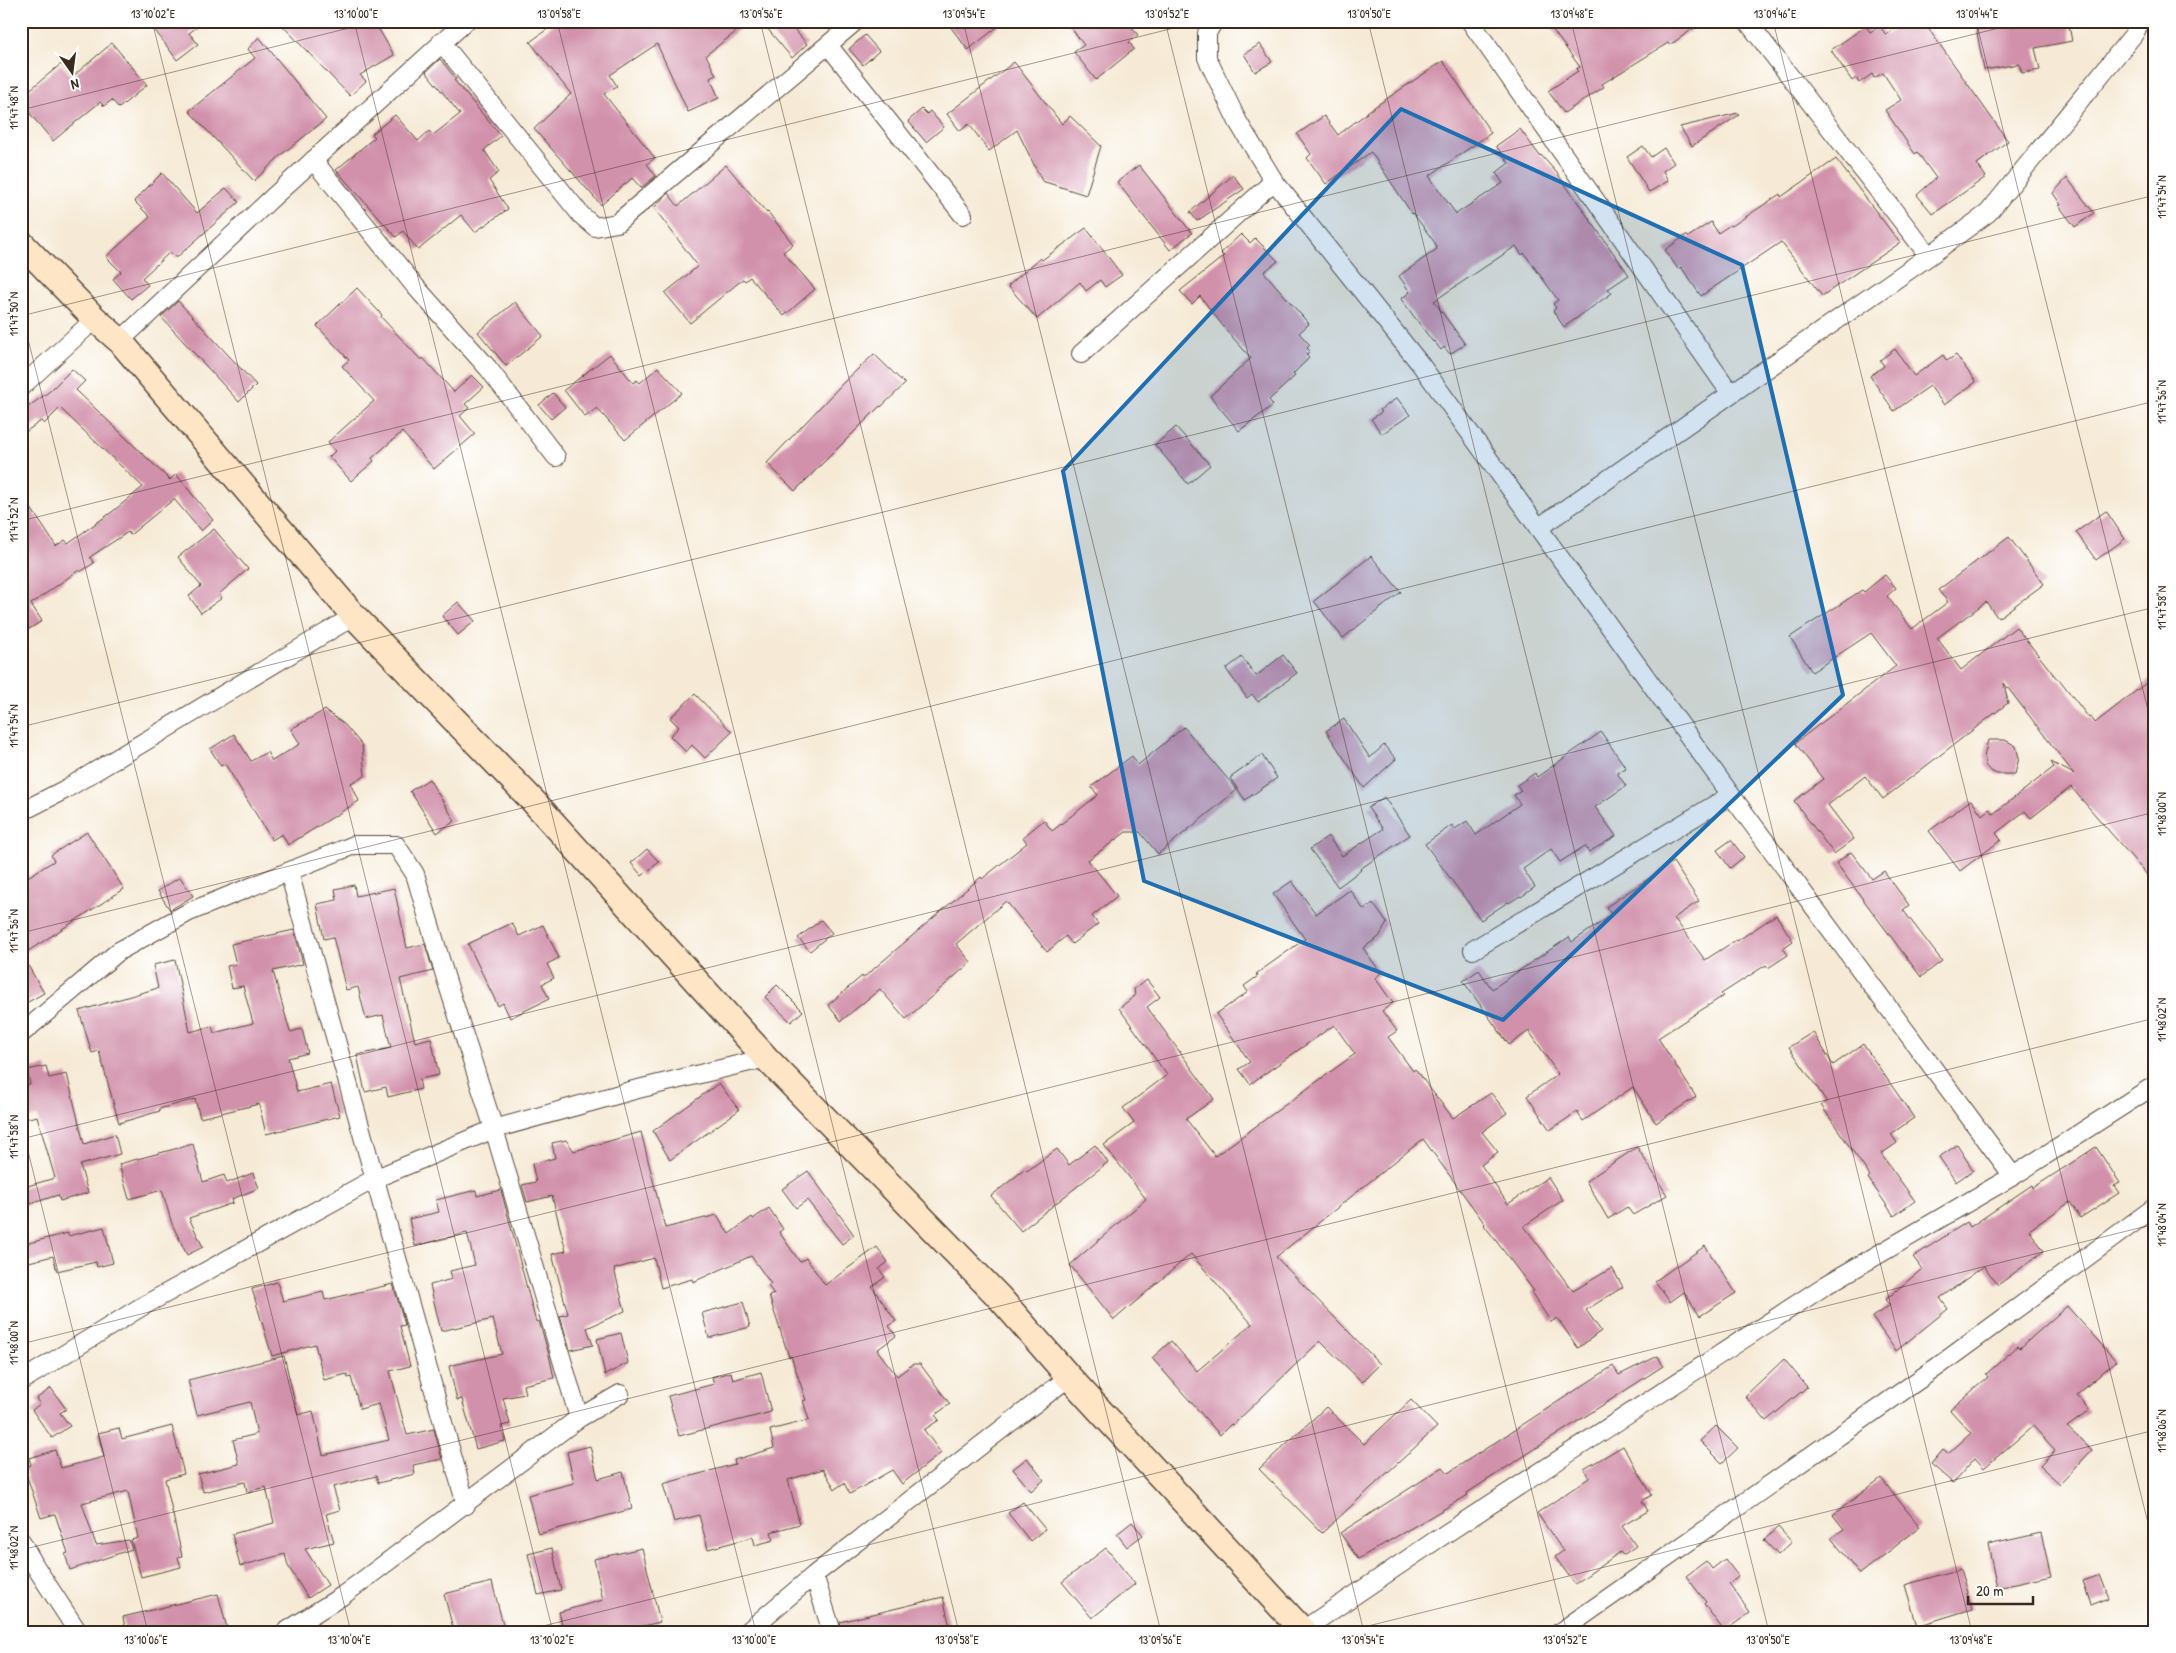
<svg xmlns="http://www.w3.org/2000/svg" width="2176" height="1653" font-family="'Patrick Hand',sans-serif">
<rect width="100%" height="100%" fill="#fff"/>
<filter id="ink" filterUnits="userSpaceOnUse"><feTurbulence type="fractalNoise" baseFrequency=".02" numOctaves="2"/><feDisplacementMap in="SourceGraphic" scale="10" xChannelSelector="R" yChannelSelector="G"/><feConvolveMatrix kernelMatrix="1 2 1 2 8 2 1 2 1" color-interpolation-filters="sRGB"/></filter>
<filter id="wash" filterUnits="userSpaceOnUse"><feTurbulence type="fractalNoise" baseFrequency=".0096" numOctaves="4" result="noise"/><feDisplacementMap in="SourceGraphic" scale="20" xChannelSelector="R" yChannelSelector="G"/><feGaussianBlur stdDeviation="1.12" result="paint"/><feColorMatrix in="noise" values="0 0 0 0 0 0 0 0 0 0 0 0 0 0 0 0 0 1.4 0 .05"/><feComposite in="paint" operator="in"/></filter>
<g filter="url(#wash)">
<rect width="100%" height="100%" fill="#f6ead6"/>
<g id="blocks">
<!-- building -->
<path fill="#d191aa" d="M148,21H205L189,33L198,44L177,60Z
M278,21H374L394,55L360,75L366,81L350,96Z
M558,21H750L706,55L716,75L710,78L719,98L688,112L657,44L610,75L617,86L604,94L655,158L647,164L656,176L641,188L632,178L601,205L534,129L571,94L530,42Z
M761,21H787L807,44L792,58Z
M946,21H1005L968,50Z
M1066,21H1127L1138,35L1129,42L1134,49L1096,80L1074,52L1084,45Z
M1546,21H1704L1670,45L1668,43L1602,84L1604,87L1564,113L1548,91L1578,71L1576,69L1580,67Z
M1906,21H1923L2008,141L1977,164L1986,177L1933,214L1917,195L1936,178L1917,152L1915,154L1885,110L1901,100L1883,73L1874,78L1872,74L1859,83L1856,78L1852,81L1831,50L1866,26L1870,32L1880,26L1886,35Z
M1975,21H2068L2072,41L2035,48L2040,70L2022,73L2019,64L1984,70Z
M865,35L879,51L863,65L849,49Z
M259,37L326,119L281,155L254,181L189,111L255,58L248,49Z
M112,43L147,85L119,108L112,100L104,106L100,102L53,141L21,103V97L61,64L72,77Z
M1260,44L1272,62L1255,72L1244,54Z
M440,59L456,79L454,80L501,136L484,150L499,172L489,180L508,209L475,232L461,215L418,250L403,231L396,237L336,170L375,137L372,134L395,115L418,141L429,131L433,135L460,114L426,72Z
M1443,61L1491,133L1429,176L1456,214L1503,183L1496,173L1509,163L1496,146L1520,129L1540,156L1541,155L1557,173L1629,275L1608,289L1612,293L1564,327L1553,311L1556,308L1553,304L1558,300L1524,253L1522,255L1516,246L1434,301L1465,344L1450,354L1444,347L1441,350L1434,341L1433,342L1401,299L1410,292L1399,276L1437,249L1435,243L1413,213L1412,214L1371,152L1326,184L1307,158L1311,154L1297,134L1324,116L1338,135L1367,113V112Z
M1014,62L1062,124L1070,116L1101,146L1086,195L1042,181L1017,130L989,151L969,124L960,131L947,114Z
M922,109L927,114L930,111L944,127L926,142L908,121Z
M1738,113L1739,115L1692,146L1680,127Z
M1643,146L1651,157L1664,148L1674,163L1663,171L1668,181L1649,192L1627,157Z
M1836,159L1900,243L1822,296L1781,242L1701,296L1681,267L1678,269L1665,250L1686,235L1688,237L1711,222L1718,233L1730,225L1732,226L1780,194L1781,197Z
M726,165L767,213L768,212L793,244L783,252L815,289L784,316L750,277L745,281L743,279L690,323L665,293L698,266L654,208L668,193L678,206Z
M1139,165L1192,233L1170,250L1117,182Z
M162,173L197,213L226,188L239,202L176,258L170,252L142,278L148,285L131,299L113,279L121,272L106,257L150,217L134,201Z
M1233,175L1244,189L1197,221L1190,212Z
M2067,178L2094,213L2075,227L2059,206L2061,205L2053,193Z
M1086,228L1122,275L1105,287L1100,280L1086,291L1080,282L1037,319L1008,286L1040,258L1042,260Z
M1241,234L1250,243L1255,238L1278,261L1264,272L1309,324L1299,333L1310,345L1307,348L1310,351L1306,355L1309,358L1293,374L1295,376L1269,400L1273,405L1239,431L1210,396L1251,358L1226,330L1200,296L1192,304L1180,291L1224,256L1221,253Z
M357,288L382,315L381,317L421,360L423,358L454,392L472,375L484,387L465,404L469,408L460,416L475,434L434,469L402,432L372,458L374,461L351,481L329,457L335,451L328,442L374,401L342,366L349,360L317,326Z
M178,301L256,385L239,402L161,317Z
M515,302L543,336L506,366L478,332Z
M1895,349L1914,376L1943,355L1947,361L1956,355L1976,382L1944,405L1930,386L1894,411L1870,376L1884,366L1880,360Z
M610,354L633,383L637,380L640,383L658,367L682,393L625,440L597,408L585,417L564,390Z
M874,354L905,384L881,407L880,406L795,491L767,463L843,383Z
M72,369L85,381L76,390L170,480L176,474L213,520L201,531L174,499L130,535L128,532L90,557L94,563L80,572L79,570L31,604L42,621L21,634V493L56,546L65,540L68,543L112,512L143,487L60,408L44,424L41,421L21,435V412L50,391Z
M553,393L565,407L551,419L539,405Z
M1397,398L1410,415L1382,434L1371,419L1382,412L1380,410Z
M1176,427L1210,465L1188,484L1155,445Z
M2106,511L2125,539L2096,560L2076,532Z
M214,529L248,569L219,594L222,598L201,613L189,596L201,586L178,557Z
M2009,537L2044,584L1998,618L1986,602L1937,638L1961,670L2016,627L2058,680L2059,679L2089,718L2091,717L2095,723L2155,676V884L2071,787L2031,818L2025,811L1996,833L2001,840L1960,871L1929,831L1971,800L1982,815L1989,809L1993,814L2054,767L2051,762L2074,774L2004,683L2008,703L1883,799L1865,776L1828,805L1854,839L1834,854L1794,801L1823,779L1795,743L1896,666L1871,633L1812,672L1790,637L1862,590L1864,592L1885,575L1896,588L1887,596L1912,629L1948,602L1938,590Z
M1371,556L1401,592L1343,638L1314,601Z
M458,602L475,621L458,635L442,616Z
M1283,655L1297,673L1258,702L1252,694L1247,698L1226,669L1242,657L1256,676Z
M695,694L732,732L705,758L692,745L686,752L670,736L679,727L670,718Z
M325,710L344,724L362,745L365,776L351,783L359,801L288,845L282,834L272,840L225,764L221,766L210,749L234,734L251,761L267,752L272,761L300,744L291,729Z
M1344,719L1370,758L1384,745L1396,759L1364,788L1326,731Z
M1184,727L1237,790L1158,854L1140,832H1126L1088,860L1117,896L1092,916L1098,924L1072,944L1066,936L1047,952L1006,901L956,944L971,962L906,1019L880,989L841,1021L828,1005L862,976L863,978L981,877L982,879L1027,843L1023,837L1044,820L1052,831L1098,795L1091,787L1132,756L1138,765Z
M1601,732L1626,768L1617,773L1626,786L1595,807L1616,836L1589,852L1585,846L1560,862L1551,849L1523,869L1535,887L1521,897L1520,896L1509,903L1508,902L1481,920L1425,844L1452,825L1455,829L1467,821L1476,835L1520,804L1514,795L1521,791L1517,785L1535,773L1537,777Z
M1988,740H2005L2016,746L2019,758L2015,774H1997L1990,771L1985,765L1984,757Z
M1262,755L1277,778L1245,800L1230,778Z
M429,779L455,821L437,833L410,791Z
M1384,797L1410,835L1360,869L1361,870L1338,887L1310,849L1328,836L1342,856L1383,829L1368,808Z
M87,832L124,889L22,955L44,993L21,1006V881L54,861L51,855Z
M1731,840L1744,857L1730,868L1717,850Z
M647,849L659,862L642,876L631,863Z
M1851,852L1872,879L1884,871L1909,905L1903,910L1942,961L1921,977L1836,863Z
M1673,862L1699,901L1674,918L1705,960L1736,940L1737,941L1776,915L1793,941L1783,948L1788,955L1768,968L1766,965L1721,994L1723,996L1658,1038L1696,1097L1656,1123L1633,1087L1583,1121L1577,1112L1550,1130L1527,1096L1558,1074L1529,1031L1509,1045L1463,981L1479,970L1492,989L1569,937L1572,942L1612,915L1606,907Z
M180,877L193,896L170,910L158,891Z
M1292,881L1316,914L1350,890L1364,910L1373,903L1387,923L1379,937L1363,948L1381,973L1375,978L1393,1003L1382,1011L1397,1031L1388,1037L1413,1071L1415,1069L1453,1118L1491,1093L1507,1113L1482,1132L1498,1152L1481,1165L1508,1204L1548,1177L1563,1200L1524,1226L1573,1291L1612,1268L1623,1287L1586,1310L1601,1331L1578,1348L1557,1318L1551,1322L1531,1292L1534,1291L1484,1225L1485,1224L1423,1139L1276,1257L1380,1364L1362,1382L1320,1341L1233,1425L1231,1424L1220,1435L1152,1358L1171,1341L1197,1371L1252,1324L1191,1254L1114,1320L1070,1265L1146,1199L1104,1145L1134,1123L1123,1108L1167,1075L1119,1008L1135,996L1134,989L1147,980L1160,997L1147,1007L1214,1099L1186,1119L1215,1156L1355,1054L1334,1025L1250,1084L1239,1069L1250,1062L1216,1014L1248,992L1244,986L1258,976L1256,974L1305,939L1273,894Z
M354,885L356,896L394,888L407,948L425,944L433,971L400,979L415,1042L431,1038L439,1075L419,1079L421,1089L388,1097L386,1087L365,1092L357,1055L391,1048L383,1015L366,1019L358,987L346,990L333,937L324,939L317,904L337,900L335,889Z
M821,920L832,933L810,951L798,938Z
M512,923L519,936L543,925L559,958L547,964L554,978L542,984L549,999L510,1018L503,1003L498,1006L468,944Z
M294,930L303,964L273,971L290,1032L302,1029L308,1053L288,1058L297,1092L331,1084L340,1116L266,1134L259,1104L200,1118L195,1099L159,1109L160,1111L119,1123L99,1051L92,1053L79,1011L158,988L153,965L175,960L190,1032L212,1026L214,1033L253,1023L243,986L232,988L227,966L236,964L231,944Z
M777,985L803,1011L791,1022L765,997Z
M1813,1032L1833,1065L1863,1044L1914,1118L1891,1134L1897,1143L1881,1154L1915,1201L1894,1216L1868,1178L1870,1176L1821,1105L1827,1102L1789,1047Z
M46,1066L49,1078L67,1074L84,1144L115,1134L120,1154L80,1165L88,1193L60,1201L58,1195L21,1207V1188L55,1178L37,1116L21,1120V1086L30,1084L27,1070Z
M719,1083L739,1110L670,1160L653,1131Z
M641,1132L665,1228L717,1215L729,1234L752,1217L753,1219L769,1208L783,1229L779,1232L800,1262L806,1258L825,1285L877,1247L888,1262L879,1269L885,1277L872,1287L896,1321L889,1326L896,1336L877,1350L897,1376L913,1364H920L950,1404L935,1415L939,1420L924,1430L941,1453L902,1484L892,1470L850,1494L844,1483L835,1489L823,1469L788,1480L800,1524L771,1532L774,1540L755,1545L753,1537L708,1549L699,1515L674,1522L663,1484L735,1464L734,1460L774,1448L770,1430L809,1420L803,1401L806,1400L791,1356L789,1357L769,1296L774,1294L768,1286L771,1284L751,1256L693,1282L692,1279L661,1288L654,1258L614,1269L625,1311L587,1328L593,1345L570,1350L560,1316L568,1314L552,1254L566,1251L552,1196L527,1202L522,1185L536,1182L532,1164L555,1158L552,1143L566,1140L574,1151Z
M193,1144L203,1182L224,1175L227,1183L253,1173L259,1188L232,1199L233,1203L189,1218L203,1247L187,1255L172,1224L162,1190L129,1199L119,1164Z
M1095,1145L1108,1162L1021,1231L991,1196L1025,1169L1027,1171L1057,1149L1069,1165Z
M1957,1145L1973,1170L1956,1182L1939,1157Z
M1637,1147L1667,1195L1633,1215L1627,1207L1608,1219L1586,1181Z
M2096,1147L2120,1183L2114,1186L2119,1193L2080,1218L2070,1202L2029,1230L2044,1251L1998,1285L1984,1266L1940,1298L1948,1309L1896,1351L1872,1317L1890,1305L1885,1300L1922,1269L1913,1257L1967,1222L1970,1227L2032,1185L2033,1188Z
M808,1171L854,1235L842,1244L807,1200L796,1208L782,1189Z
M476,1190L477,1196L501,1190L536,1322L539,1321L549,1355L554,1378L523,1385L525,1394L503,1398L510,1424L501,1426L505,1441L476,1449L462,1399L457,1400L449,1366L502,1354L493,1319L441,1331L430,1285L452,1279L450,1271L475,1265L467,1233L415,1246L409,1219L439,1212L436,1200Z
M104,1227L113,1263L97,1267L96,1262L57,1271L53,1256L21,1264V1245L68,1233V1236Z
M1705,1246L1736,1293L1700,1316L1684,1292L1670,1302L1655,1281Z
M277,1282L283,1301L323,1292L325,1300L393,1284L405,1325L400,1326L410,1366L390,1371L407,1435L434,1429L442,1459L413,1465L415,1474L378,1483L376,1476L333,1487L340,1510L326,1514L334,1542L305,1549L328,1585L308,1598L288,1566L285,1554L240,1566L232,1534L274,1523L266,1487L247,1492L245,1482L203,1492L198,1474L239,1464L233,1440L257,1434L250,1402L197,1415L188,1380L284,1356L298,1415L313,1411L323,1455L389,1440L379,1404L360,1409L351,1377L348,1378L347,1374L324,1380L315,1344L272,1356L252,1289Z
M743,1302L750,1327L709,1338L702,1313Z
M2067,1306L2116,1361L2077,1395L2089,1411L2067,1427L2092,1450L2060,1484L2040,1466L2055,1450L2033,1426L1984,1468L1975,1458L1953,1483L1931,1464L1943,1450L1948,1454L1971,1433L1950,1410L1988,1377L1986,1374L2018,1346L2020,1348Z
M621,1333L628,1363L605,1375L597,1339Z
M1658,1356L1663,1366L1467,1493L1468,1495L1358,1559L1340,1533L1443,1467L1448,1473L1613,1366L1619,1375Z
M1784,1359L1807,1387L1766,1421L1745,1396Z
M731,1372L733,1380L761,1372L771,1412L679,1436L668,1396L714,1384L712,1377Z
M51,1388L66,1409L60,1413L70,1426L52,1438L32,1410L40,1404L36,1399Z
M1411,1400L1437,1427L1322,1533L1259,1469L1326,1407L1364,1444Z
M172,1426L184,1474L165,1479L182,1556L178,1557L181,1567L141,1577L131,1540L138,1538L128,1491L82,1503L96,1545L129,1540L132,1549L70,1570L65,1554L68,1553L55,1514L41,1518L24,1468L31,1465L29,1458L55,1450L61,1468L104,1457L98,1433L119,1428L122,1439Z
M1716,1426L1738,1448L1722,1463L1700,1441Z
M590,1446L598,1479L623,1472L632,1509L538,1534L528,1495L574,1483L567,1452Z
M1623,1446L1652,1495L1642,1501L1648,1511L1622,1526L1636,1546L1623,1555L1620,1552L1575,1584L1555,1557L1563,1551L1537,1513L1589,1478L1584,1469Z
M1027,1458L1044,1480L1031,1491L1013,1469Z
M1881,1478L1920,1527L1860,1574L1831,1538L1844,1529L1833,1515Z
M1023,1502L1045,1529L1030,1541L1008,1513Z
M1132,1522L1143,1535L1127,1547L1117,1534Z
M1778,1527L1792,1542L1778,1555L1764,1540Z
M2041,1533L2051,1576L1997,1588L1988,1545Z
M552,1548L561,1590L538,1595L528,1554Z
M642,1548L660,1622L631,1629L632,1632H564L559,1612L603,1600L594,1559Z
M1106,1548L1135,1584L1092,1618L1062,1582Z
M1725,1559L1738,1576L1729,1583L1750,1613L1724,1631L1704,1604L1706,1602L1686,1576L1706,1561L1712,1569Z
M1960,1569L1972,1609L1917,1626L1905,1585Z
M2100,1575L2109,1598L2091,1605L2083,1581Z
M492,1582L505,1632H454L444,1594Z
M218,1594L227,1628L211,1632H126L123,1617Z
M943,1597L951,1632H842L840,1622Z"/>
</g>
</g>
<g filter="url(#ink)">
<use href="#blocks" fill-opacity="0" stroke="#57473a" stroke-width="1"/>
<g fill="none" stroke-linecap="round" stroke-linejoin="round">
<defs>
<path id="street" d="M1214,21L1207,33V58L1238,122L1274,181L1421,365L1731,795L2013,1176
M1470,21L1731,394
M1747,21L1929,256
M441,42L581,215L595,227L617,223L856,21
M828,45L963,215
M313,160L415,286L488,368L556,457
M120,341L272,198L466,21
M1081,354L1274,181
M21,387L95,319
M1538,528L1929,256L1988,213L2134,34L2141,21
M21,812L64,790L354,616
M289,872L466,1505
M1473,950L1731,795
M21,1034L119,951L189,912L354,845H396L415,874L446,979L494,1129L579,1418
M21,1381L141,1307L374,1179L494,1129L634,1090L766,1058
M21,1541L35,1566L78,1632
M814,1575L832,1632
M1303,1630L1436,1540L1826,1285L2013,1176L2155,1085
M285,1632L342,1596L579,1418L620,1394
M747,1632L814,1575L1069,1377
M1560,1632L1937,1367L2155,1207"/>
<path id="secondary" d="M21,243L95,319L120,341L354,616L534,802L766,1058L999,1297L1069,1377L1304,1632"/>
</defs>
<!-- street casing -->
<use href="#street" stroke="#57473a" stroke-width="20"/>
<!-- secondary casing -->
<use href="#secondary" stroke="#57473a" stroke-width="28"/>
<!-- street -->
<use href="#street" stroke="#fff" stroke-width="18"/>
<!-- secondary -->
<use href="#secondary" stroke="#fde5c5" stroke-width="25"/>
</g>
</g>
<!-- marked area -->
<path fill="#1f6fb2" fill-opacity="0.2" stroke="#1f6fb2" stroke-width="4" stroke-linejoin="round" d="M1401,109L1742,265L1843,695L1503,1020L1144,881L1063,471Z"/>
<!-- ticks -->
<path fill="none" stroke="#3b2a1e" stroke-width="1" stroke-opacity="0.45" d="M152,21L553,1632M354,21L756,1632M557,21L959,1632M760,21L1161,1632M963,21L1364,1632M1165,21L1567,1632M1368,21L1769,1632M1571,21L1972,1632M1773,21L2155,1551M1976,21L2155,738M21,110L377,21M21,311L351,1632M21,316L1202,21M21,521L2027,21M21,727L2155,195M21,933L2155,401M21,1123L148,1632M21,1139L2155,607M21,1344L2155,812M21,1550L2155,1018M519,1632L2155,1224M1344,1632L2155,1430"/>
<!-- margin -->
<rect width="2176" height="1653" fill="none" stroke="#fff" stroke-width="55"/>
<!-- north arrow -->
<g transform="translate(72 72) rotate(166)" stroke="#ffffff" stroke-width="4" paint-order="stroke">
<path d="M0-4L9 19L0 12L-9 19Z" fill="#3b2a1e"/>
<text y="-8" font-size="14" font-weight="bold" text-anchor="middle" fill="#3b2a1e">N</text>
</g>
<!-- scale -->
<path d="M1968 1596v8h65v-8" fill="none" stroke="#3b2a1e" stroke-width="2.5"/>
<text x="1976" y="1596" font-size="15" fill="#3b2a1e" stroke="#ffffff" stroke-width="4" paint-order="stroke">20 m</text>
<rect x="28" y="28" width="2120" height="1598" fill="none" stroke="#3b2a1e" stroke-width="2"/>
<g font-size="12" text-anchor="middle" fill="#3b2a1e">
<text x="153" y="18">13°10'02"E</text>
<text x="356" y="18">13°10'00"E</text>
<text x="559" y="18">13°09'58"E</text>
<text x="761" y="18">13°09'56"E</text>
<text x="964" y="18">13°09'54"E</text>
<text x="1167" y="18">13°09'52"E</text>
<text x="1369" y="18">13°09'50"E</text>
<text x="1572" y="18">13°09'48"E</text>
<text x="1775" y="18">13°09'46"E</text>
<text x="1977" y="18">13°09'44"E</text>
<text transform="translate(14 108) rotate(-90)" y="4">11°47'48"N</text>
<text transform="translate(2162 197) rotate(-90)" y="4">11°47'54"N</text>
<text transform="translate(14 314) rotate(-90)" y="4">11°47'50"N</text>
<text transform="translate(2162 402) rotate(-90)" y="4">11°47'56"N</text>
<text transform="translate(14 520) rotate(-90)" y="4">11°47'52"N</text>
<text transform="translate(2162 608) rotate(-90)" y="4">11°47'58"N</text>
<text transform="translate(14 726) rotate(-90)" y="4">11°47'54"N</text>
<text transform="translate(2162 814) rotate(-90)" y="4">11°48'00"N</text>
<text transform="translate(14 931) rotate(-90)" y="4">11°47'56"N</text>
<text transform="translate(2162 1020) rotate(-90)" y="4">11°48'02"N</text>
<text transform="translate(14 1137) rotate(-90)" y="4">11°47'58"N</text>
<text transform="translate(2162 1225) rotate(-90)" y="4">11°48'04"N</text>
<text transform="translate(14 1343) rotate(-90)" y="4">11°48'00"N</text>
<text transform="translate(2162 1431) rotate(-90)" y="4">11°48'06"N</text>
<text transform="translate(14 1548) rotate(-90)" y="4">11°48'02"N</text>
<text x="146" y="1644">13°10'06"E</text>
<text x="349" y="1644">13°10'04"E</text>
<text x="552" y="1644">13°10'02"E</text>
<text x="754" y="1644">13°10'00"E</text>
<text x="957" y="1644">13°09'58"E</text>
<text x="1160" y="1644">13°09'56"E</text>
<text x="1363" y="1644">13°09'54"E</text>
<text x="1565" y="1644">13°09'52"E</text>
<text x="1768" y="1644">13°09'50"E</text>
<text x="1971" y="1644">13°09'48"E</text>
</g>
</svg>
